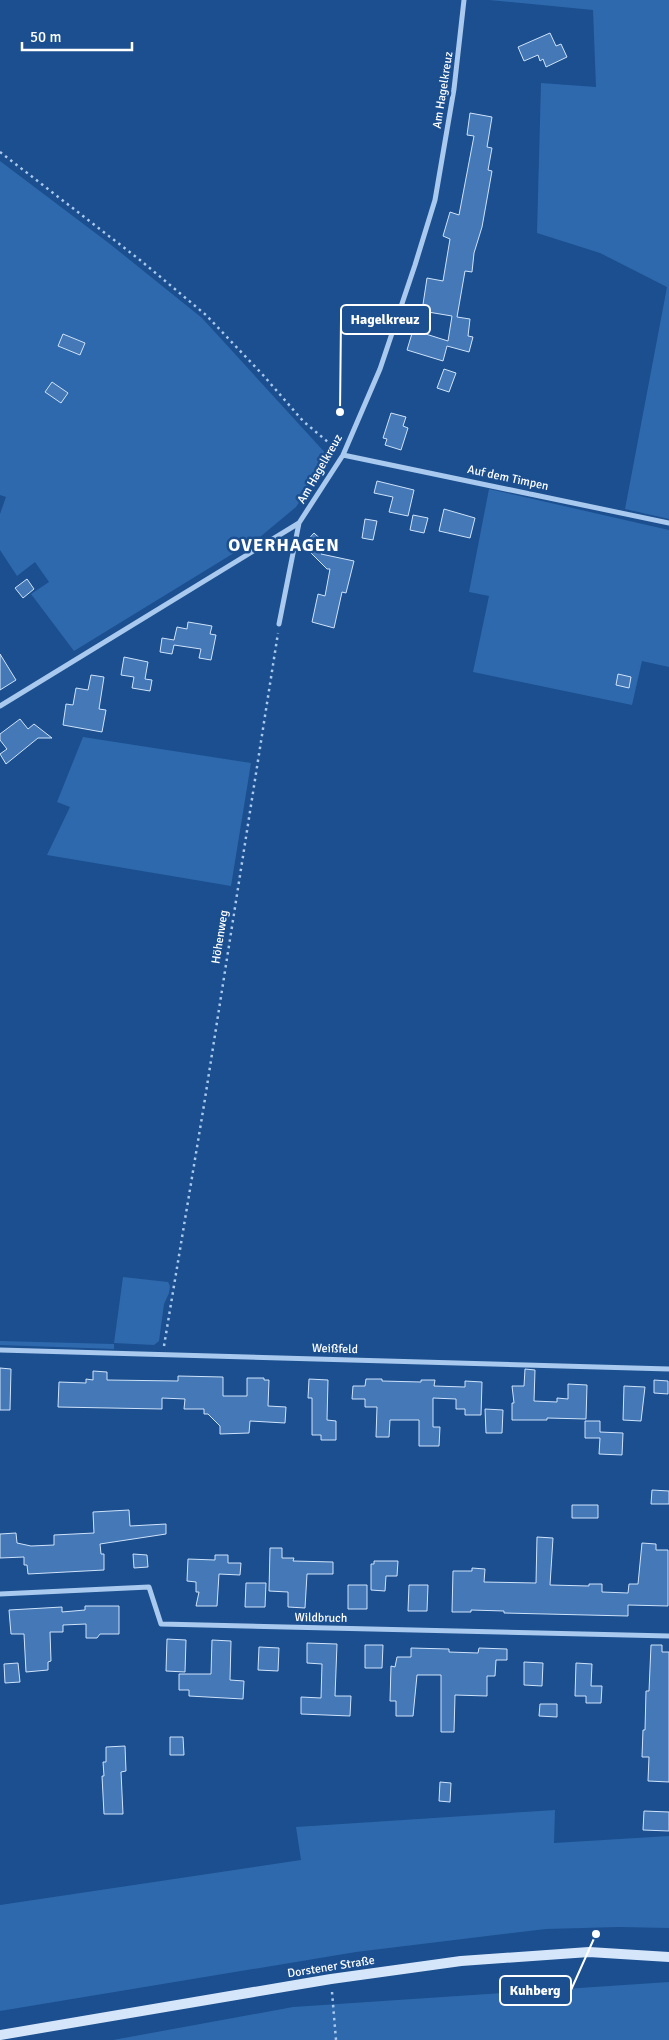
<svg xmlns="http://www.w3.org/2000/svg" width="669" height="2040" font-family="Signika,sans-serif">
<rect width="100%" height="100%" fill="#1b4f8f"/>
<!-- green -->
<path fill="#2e69ad" d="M489,0H669V519L625,509L667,287L600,253L537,233L541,83L596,87L593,10Z
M0,161L110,244L202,318L329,457L296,507L260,537L74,651L31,594L49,582L35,562L17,576L0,550V514L6,497L0,495Z
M489,489L669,530V667L642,661L632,705L473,672L489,596L469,592Z
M83,737L251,763L231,886L47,855L70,807L57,802Z
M123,1277L168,1282L170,1286L169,1293L164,1304L159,1341L154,1345L114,1343Z
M0,1341L114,1344V1349L0,1345Z
M555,1810L554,1843L669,1836V1928L619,1927L546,1929L356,1952L0,2011V1905L301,1860L296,1827Z
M669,1982V2040H113L293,2007Z"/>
<!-- building -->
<path fill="#4478b7" stroke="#cfe3fa" d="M550,33L556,46L561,44L567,57L546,67L543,59L540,61L538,55L524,61L518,47Z
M470,113L492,117L487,147L492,148L488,170L492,171L482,227L474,253L472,272L465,271L457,317L470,319L468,336L473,337L469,352L447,346L443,361L407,350L413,330L448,341L452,316L422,311L427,278L443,281L450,239L443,236L450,212L459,215L474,136L467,135Z
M63,334L85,343L80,355L58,346Z
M444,369L456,373L449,392L437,388Z
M52,382L68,393L61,403L45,392Z
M391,413L406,417L403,426L408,428L401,450L385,445L387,439L383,438Z
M377,481L414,490L408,516L389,512L393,497L374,493Z
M444,509L475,518L470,538L439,531Z
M413,515L428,518L424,533L410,530Z
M365,519L377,521L373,540L362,538Z
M314,533L328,546L321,554L354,561L346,593L342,592L334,628L312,622L318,594L325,596L330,569H327L303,545Z
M27,579L34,589L23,598L15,588Z
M188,622L212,626L210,634L216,635L211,660L199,658L201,649L174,645L172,654L160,652L162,638L174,640L177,627L187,629Z
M0,654L16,680L0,690Z
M124,657L148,662L145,679L152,680L150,691L132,688L134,677L121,675Z
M618,674L631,677L629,688L616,685Z
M91,675L104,677L99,709L106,710L102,732L63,725L66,704L73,705L76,688L88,690Z
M20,719L28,729L34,724L52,738H38L6,764L0,754L7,749L0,740V734Z
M0,1368L11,1369L10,1410H0Z
M525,1369L535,1370L534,1401L557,1402V1398L568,1399V1384L587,1385L586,1419L547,1418V1420H512V1403H514L512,1386H524Z
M93,1371L107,1372V1380L178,1381V1376L223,1377V1396H247V1378H264V1380H269L268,1406L286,1407L285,1423L250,1421L249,1433L220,1434V1426L208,1414H204V1409H184L185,1399L162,1398V1409L58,1407L59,1382L86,1383V1379L93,1380Z
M309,1379L328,1380L327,1420L336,1421V1440H321V1435H312V1398H308Z
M366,1379H382V1381L421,1382V1380H435L434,1386L465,1387V1381L482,1382L481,1415H465V1409H456V1399L433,1398V1427H440L439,1446H419V1420H390L389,1437H376L377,1407H365V1399H352L353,1386H365Z
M654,1380L668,1381V1394L654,1393Z
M624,1386L645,1387L641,1421L623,1420Z
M485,1409L503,1410L502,1433H486Z
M585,1421H600V1432L623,1433L622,1455L599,1454L600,1438H585Z
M652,1490L669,1491V1504H651Z
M572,1505H598V1518H572Z
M129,1510L130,1526L166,1524V1534L100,1544L101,1554H104V1570L28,1574L27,1565H24V1557L0,1558V1534L16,1533L17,1543L31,1546L54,1545V1535L94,1533L93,1512Z
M537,1537L553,1538L550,1585L589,1586V1584H602V1592L628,1593L629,1584H638L642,1543L656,1544V1550H668V1606L628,1605V1616L504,1613V1611L471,1610V1612H452L453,1571H472V1568L485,1569L484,1582L536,1583Z
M270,1548H282V1558H294L293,1561L333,1562V1574H307L305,1608L288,1607V1592L269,1591Z
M133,1554L147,1555L148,1567L134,1568Z
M215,1555H228V1563H241L240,1575L219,1574L217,1606H196L199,1592H196V1582L187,1581L188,1559L215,1560Z
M374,1561H398L397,1576H386L385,1591L371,1590V1564H374Z
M246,1583H266L265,1607H245Z
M348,1585H367V1609H348Z
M409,1585H428L427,1611H408Z
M85,1606H119V1634H100L97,1638H86V1624L63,1625V1632H50L51,1661L48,1662V1670L26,1672L24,1634H11L9,1610L62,1607V1612L85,1610Z
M167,1639L186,1640L185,1672L166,1671Z
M212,1640L231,1641L230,1680L244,1681L243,1699L189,1696V1690H179V1674H211Z
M307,1643L337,1644L335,1696H351L350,1716L301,1714V1697L321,1698L322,1664L307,1663Z
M365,1645H383L382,1668H365Z
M651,1645H662V1652H669V1782L648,1781L649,1757H642L643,1730H645L646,1691H649Z
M259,1647L279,1648L278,1671L258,1670Z
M411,1648L449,1649V1652L478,1653L479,1648L507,1649V1660H496L495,1676H487V1696L455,1695L454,1732H441V1675H417L413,1716H396V1701H390L391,1666L395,1667L397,1657H411Z
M524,1662L543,1663L542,1686L524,1685Z
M18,1663L20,1682L5,1683L4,1664Z
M576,1663L592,1664L591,1686H602L601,1703H586V1696H575Z
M540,1704H557V1717L539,1716Z
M170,1737H183L184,1755H170Z
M125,1746L126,1771L121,1772L123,1814H104L102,1776H104L103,1762H106V1747Z
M440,1782L451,1783L450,1802L439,1801Z
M644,1811L669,1812V1831L643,1830Z"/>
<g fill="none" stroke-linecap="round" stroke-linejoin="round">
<!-- path -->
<path stroke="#a9c9ee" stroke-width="2.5" stroke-dasharray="2.5 4" stroke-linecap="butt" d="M0,152L140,260L206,315L263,375L303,421L335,448
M164,1346L204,1105L278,633
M332,1992L336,2040"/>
<!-- street -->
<path stroke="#a9c9ee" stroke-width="5" d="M343,455L669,523
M279,624L299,523
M0,706L299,523L343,455L380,369L415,265L435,200L454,89L464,0
M0,1350L669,1369
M0,1594L149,1587L161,1624L669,1636"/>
<!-- secondary -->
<path stroke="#d6e6fa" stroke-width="10" d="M0,2035L331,1979L461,1961L589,1952L669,1957"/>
</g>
<g text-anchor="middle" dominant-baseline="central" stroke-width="5" stroke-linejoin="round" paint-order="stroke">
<!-- street labels -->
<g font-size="12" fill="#fff" stroke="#1b4f8f">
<text transform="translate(443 90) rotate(-81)">Am Hagelkreuz</text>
<text transform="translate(320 469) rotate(-60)">Am Hagelkreuz</text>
<text transform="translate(508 478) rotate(12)">Auf dem Timpen</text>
<text transform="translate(220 937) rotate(-81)">Höhenweg</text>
<text transform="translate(335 1349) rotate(2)">Weißfeld</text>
<text transform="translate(321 1618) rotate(1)">Wildbruch</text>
<text transform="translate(331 1967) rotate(-9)">Dorstener Straße</text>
</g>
<!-- district labels -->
<g font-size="18" font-weight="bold" letter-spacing="1" fill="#fff" stroke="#1b4f8f">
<text x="284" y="545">OVERHAGEN</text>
</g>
</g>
<!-- callouts -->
<path fill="none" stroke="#fff" stroke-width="2" d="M340 412L341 319M596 1934L571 1990"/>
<g fill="#fff" stroke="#1b4f8f" stroke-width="2">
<circle cx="340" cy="412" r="5"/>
<circle cx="596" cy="1934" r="5"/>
</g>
<g fill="#1b4f8f" stroke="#fff" stroke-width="2">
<rect x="341" y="305" width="89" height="29" rx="5"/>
<rect x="500" y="1976" width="71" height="29" rx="5"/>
</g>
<g font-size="14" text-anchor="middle" font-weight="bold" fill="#fff">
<text x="385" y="324">Hagelkreuz</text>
<text x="535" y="1995">Kuhberg</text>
</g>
<!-- scale -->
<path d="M22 42v8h110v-8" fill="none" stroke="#ffffff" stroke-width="2.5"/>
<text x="30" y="42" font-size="15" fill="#ffffff" stroke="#1b4f8f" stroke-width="4" paint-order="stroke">50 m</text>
</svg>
